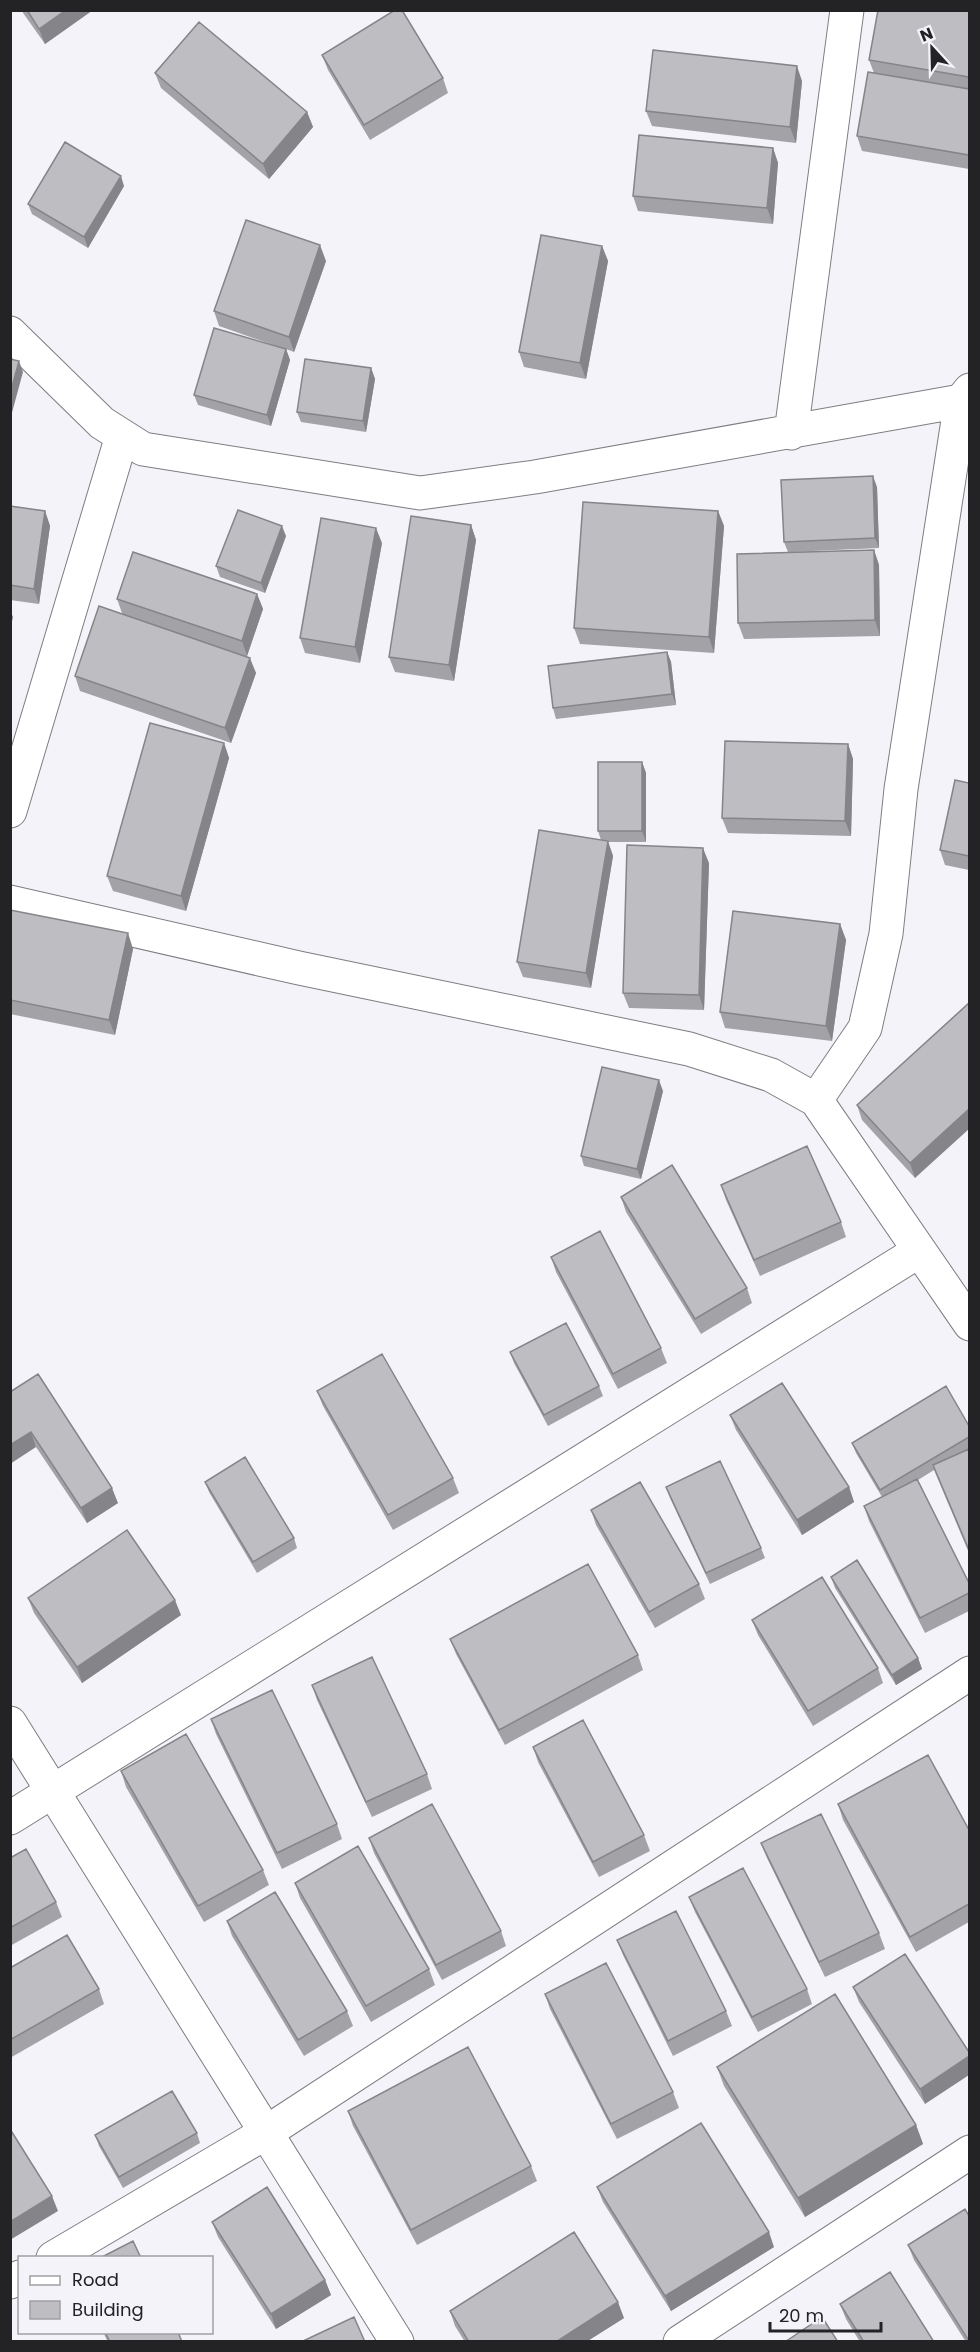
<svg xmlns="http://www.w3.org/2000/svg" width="980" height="2352" font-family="Poppins,sans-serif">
<rect width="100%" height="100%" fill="#f4f3f9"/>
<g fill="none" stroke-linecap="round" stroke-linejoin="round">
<defs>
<path id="minor" d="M10,333L102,423L143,449L420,493L535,477L961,401
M791,433L847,10
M10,811L122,436
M10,902L299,968L689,1049L771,1075L816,1100L970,1324
M816,1100L865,1028L886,934L901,789L961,401L970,390
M10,1723L397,2342
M10,1818L919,1251
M53,2258L267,2132L970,1673
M10,2282L20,2277
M680,2342L970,2152"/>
</defs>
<!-- minor casing -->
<use href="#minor" stroke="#7f7d82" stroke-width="35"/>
<!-- minor -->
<use href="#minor" stroke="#fff" stroke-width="33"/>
</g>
<!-- wall -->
<path fill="#a3a3a7" d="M21,10H93L45,44Z
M969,11V169L862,151L857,136L874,73L869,60Z
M322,55L443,78L448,93L370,140L328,70Z
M155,73L307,112L313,127L269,179L161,88Z
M802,81L796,143L652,126L646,111Z
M773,148L778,163L773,224L638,211L633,196Z
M124,186L88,248L32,214L28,204Z
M602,246L608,261L586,379L524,367L519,352Z
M326,261L294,352L286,349L290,360L271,426L198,405L194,395L282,348L219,326L214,311Z
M371,368L375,379L366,432L301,422L297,412Z
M877,487L879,548L791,552L874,550L879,565L880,636L744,639L738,623L788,552L784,542Z
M10,506L45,511L50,526L39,604L10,600Z
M718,511L724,526L714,653L580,644L574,628Z
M471,525L476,540L454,681L395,672L389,657Z
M286,536L265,593L220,577L216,566Z
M382,543L360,663L305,653L300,638Z
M257,594L263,609L247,656L256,673L231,743L80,691L75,676L122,613L117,599Z
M667,652L671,662L676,705L556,719L553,708Z
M224,743L229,758L186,911L113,891L107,876Z
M848,744L853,759L851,836L728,833L722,818Z
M642,762L646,773V842H608L613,856L591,988L523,977L517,962L601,840L598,831Z
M969,783V870L945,865L940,850Z
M709,863L704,1010L629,1008L623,993Z
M10,910L133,949L115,1035L10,1014Z
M840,924L846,940L832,1041L725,1028L720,1012Z
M969,1003L915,1178L862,1120L857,1105Z
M663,1091L641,1179L584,1166L581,1156Z
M721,1185L841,1222L846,1237L760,1276L726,1200Z
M621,1197L747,1288L752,1303L701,1334L626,1212Z
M551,1257L661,1348L667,1363L618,1389L556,1272Z
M510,1352L599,1386L603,1396L548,1426L514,1363Z
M317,1391L453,1478L459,1493L393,1530L323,1406Z
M10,1392L118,1503L87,1523L36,1447Z
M730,1415L849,1487L854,1502L802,1535L736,1430Z
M969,1426V1553L934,1470L918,1480L969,1583V1611L925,1633L869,1521L864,1506L882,1497L856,1453L852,1443Z
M205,1482L294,1538L297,1548L257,1573L209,1492Z
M666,1487L761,1548L765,1558L710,1584L670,1498Z
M591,1510L699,1584L705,1599L655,1628L596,1525Z
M831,1577L918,1658L922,1669L896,1685L835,1588Z
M28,1598L181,1615L82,1683L34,1613Z
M752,1620L878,1668L883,1683L813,1726L758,1635Z
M450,1639L638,1655L643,1670L505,1745L456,1654Z
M312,1685L427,1774L432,1789L372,1817L317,1700Z
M211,1719L337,1824L342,1839L282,1869L216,1734Z
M533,1747L644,1835L650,1851L599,1877L538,1762Z
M121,1771L263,1870L269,1885L204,1922L126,1787Z
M838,1804L969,1830V1922L916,1952L843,1820Z
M369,1838L501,1931L506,1946L442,1980L374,1853Z
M761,1843L879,1933L885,1949L825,1977L767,1858Z
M10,1858L56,1902L62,1917L10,1946Z
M295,1883L429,1969L435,1985L371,2022L300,1898Z
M689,1897L807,1989L812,2004L758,2032L695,1912Z
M227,1921L347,2011L353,2026L304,2056L232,1936Z
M617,1940L726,2011L732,2026L673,2056L623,1955Z
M905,1954L925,2104L859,2002L853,1987Z
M10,1968L99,1989L104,2004L10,2058Z
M545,1994L673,2092L679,2108L617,2139L550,2009Z
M717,2067L916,2125L923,2144L805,2217L724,2086Z
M348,2111L531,2166L537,2181L417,2245L353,2126Z
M197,2133L200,2143L123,2188L99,2146L95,2135Z
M597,2187L774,2247L671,2311L603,2202Z
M212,2222L325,2280L331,2295L276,2329L218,2237Z
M908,2245L969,2342H966L914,2260Z
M840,2304L934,2342H860L846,2319Z
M450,2311L624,2318L586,2342H465L455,2326Z
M103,2332H178L182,2342H108Z"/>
<!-- shaded-wall -->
<path fill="#858488" d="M66,10H93L45,44L39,29Z
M797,66L802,81L796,143L790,127Z
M307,112L313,127L269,179L263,164Z
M773,148L778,163L773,224L767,208Z
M121,176L124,186L88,248L84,237Z
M320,245L326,261L294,352L289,337Z
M602,246L608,261L586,379L580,363Z
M286,349L290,360L271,426L267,415Z
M19,361L23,372L10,420V394Z
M371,368L375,379L366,432L363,421Z
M873,476L877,487L879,548L875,538Z
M45,511L50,526L39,604L34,589Z
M718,511L724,526L714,653L709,637Z
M471,525L476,540L454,681L449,665Z
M282,526L286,536L265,593L261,583Z
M376,528L382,543L360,663L355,647Z
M874,550L879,565L880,636L875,620Z
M257,594L263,609L247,656L242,641Z
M10,610L13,617L10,630Z
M667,652L671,662L676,705L672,694Z
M250,658L256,673L231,743L225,728Z
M224,743L229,758L186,911L181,896Z
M848,744L853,759L851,836L845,821Z
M642,762L646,773V842L642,831Z
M608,841L613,856L591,988L586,973Z
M703,848L709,863L704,1010L699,995Z
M840,924L846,940L832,1041L826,1026Z
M128,933L133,949L115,1035L109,1020Z
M659,1080L663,1091L641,1179L637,1169Z
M969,1109V1129L915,1178L910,1163Z
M31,1432L36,1447L10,1464V1445Z
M849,1487L854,1502L802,1535L797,1520Z
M112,1488L118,1503L87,1523L81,1508Z
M175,1600L181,1615L82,1683L77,1667Z
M918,1658L922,1669L896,1685L892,1675Z
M969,2056V2075L925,2104L920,2089Z
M916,2125L923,2144L805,2217L798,2198Z
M52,2196L58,2211L10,2240V2222Z
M769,2232L774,2247L671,2311L665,2296Z
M325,2280L331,2295L276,2329L271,2314Z
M618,2302L624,2318L586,2342H556Z"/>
<!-- building -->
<path fill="#bebdc2" stroke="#858488" stroke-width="1.5" d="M27,10H66L39,29Z
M395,10H402L443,78L364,125L322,55Z
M878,10L969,11V77L869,60Z
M199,22L307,112L263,164L155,73Z
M653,50L797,66L790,127L646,111Z
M868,72L969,89V155L857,136Z
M639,135L773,148L767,208L633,196Z
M65,142L121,176L84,237L28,204Z
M246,220L320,245L289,337L214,311Z
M541,235L602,246L580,363L519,352Z
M214,328L286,349L267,415L194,395Z
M10,359L19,361L10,394Z
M305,359L371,368L363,421L297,412Z
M873,476L875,538L784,542L781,480Z
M583,502L718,511L709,637L574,628Z
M10,506L45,511L34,589L10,585Z
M238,510L282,526L261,583L216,566Z
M411,516L471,525L449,665L389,657Z
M321,518L376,528L355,647L300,638Z
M874,550L875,620L738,623L737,554Z
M133,552L257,594L242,641L117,599Z
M99,606L250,658L225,728L75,676Z
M667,652L672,694L553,708L548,666Z
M150,723L224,743L181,896L107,876Z
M725,741L848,744L845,821L722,818Z
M598,762H642V831H598Z
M955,780L969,783V856L940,850Z
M539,830L608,841L586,973L517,962Z
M627,845L703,848L699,995L623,993Z
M10,910L128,933L109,1020L10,1000Z
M733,911L840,924L826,1026L720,1012Z
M969,1003V1109L910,1163L857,1105Z
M602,1067L659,1080L637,1169L581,1156Z
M807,1146L841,1222L754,1260L721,1185Z
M672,1165L747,1288L695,1319L621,1197Z
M600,1231L661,1348L613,1374L551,1257Z
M566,1323L599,1386L544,1415L510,1352Z
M382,1354L453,1478L388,1515L317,1391Z
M38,1374L112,1488L81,1508L31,1432L10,1445V1392Z
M782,1383L849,1487L797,1520L730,1415Z
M946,1386L969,1426V1437L880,1490L852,1443Z
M969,1449V1550L933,1465Z
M245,1457L294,1538L253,1562L205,1482Z
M720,1461L761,1548L706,1573L666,1487Z
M917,1479L969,1583V1593L920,1618L864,1506Z
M640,1482L699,1584L649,1612L591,1510Z
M127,1530L175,1600L77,1667L28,1598Z
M857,1560L918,1658L892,1675L831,1577Z
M588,1564L638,1655L499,1730L450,1639Z
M822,1577L878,1668L808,1711L752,1620Z
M372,1657L427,1774L366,1802L312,1685Z
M272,1690L337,1824L277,1853L211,1719Z
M583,1720L644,1835L593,1862L533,1747Z
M186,1734L263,1870L198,1906L121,1771Z
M928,1755L969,1830V1904L910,1937L838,1804Z
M432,1804L501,1931L436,1965L369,1838Z
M821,1814L879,1933L819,1962L761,1843Z
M358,1846L429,1969L366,2006L295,1883Z
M26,1849L56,1902L10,1928V1858Z
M743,1868L807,1989L752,2017L689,1897Z
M275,1892L347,2011L298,2040L227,1921Z
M676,1911L726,2011L668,2041L617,1940Z
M67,1935L99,1989L10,2040V1968Z
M905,1954L969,2052V2056L920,2089L853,1987Z
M606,1963L673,2092L611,2124L545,1994Z
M835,1994L916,2125L798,2198L717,2067Z
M468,2047L531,2166L411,2230L348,2111Z
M172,2091L197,2133L119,2177L95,2135Z
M701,2123L769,2232L665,2296L597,2187Z
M10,2129L52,2196L10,2222Z
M267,2187L325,2280L271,2314L212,2222Z
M965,2209L969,2216V2341L908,2245Z
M574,2232L618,2302L556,2342H469L450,2311Z
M133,2241L141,2258H100Z
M890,2272L934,2342H864L840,2304Z
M354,2317L365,2342H301Z
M822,2317L838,2342H785Z
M105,2332H178L182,2342H110Z"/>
<!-- border -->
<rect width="980" height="2352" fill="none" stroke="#232325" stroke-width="24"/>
<!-- legend -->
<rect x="18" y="2256" width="195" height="78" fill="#f4f3f9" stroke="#a0a0a4" stroke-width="1.5"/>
<rect x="30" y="2276" width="30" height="9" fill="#ffffff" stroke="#a0a0a4" stroke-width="1.5"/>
<text x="72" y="2286" font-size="18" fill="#232325">Road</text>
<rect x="30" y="2301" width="30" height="18" fill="#bebdc2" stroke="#a0a0a4" stroke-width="1.5"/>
<text x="72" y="2316" font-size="18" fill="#232325">Building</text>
<!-- north arrow -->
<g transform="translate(932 48) rotate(338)" stroke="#f4f3f9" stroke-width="4.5" paint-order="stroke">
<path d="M0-4.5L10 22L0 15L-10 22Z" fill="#232325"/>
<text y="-9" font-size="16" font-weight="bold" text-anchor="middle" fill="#232325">N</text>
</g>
<!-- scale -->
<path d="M770 2322v9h111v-9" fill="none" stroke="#232325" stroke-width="3"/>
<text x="779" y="2322" font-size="18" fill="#232325" stroke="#f4f3f9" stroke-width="4.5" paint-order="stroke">20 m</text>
</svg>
